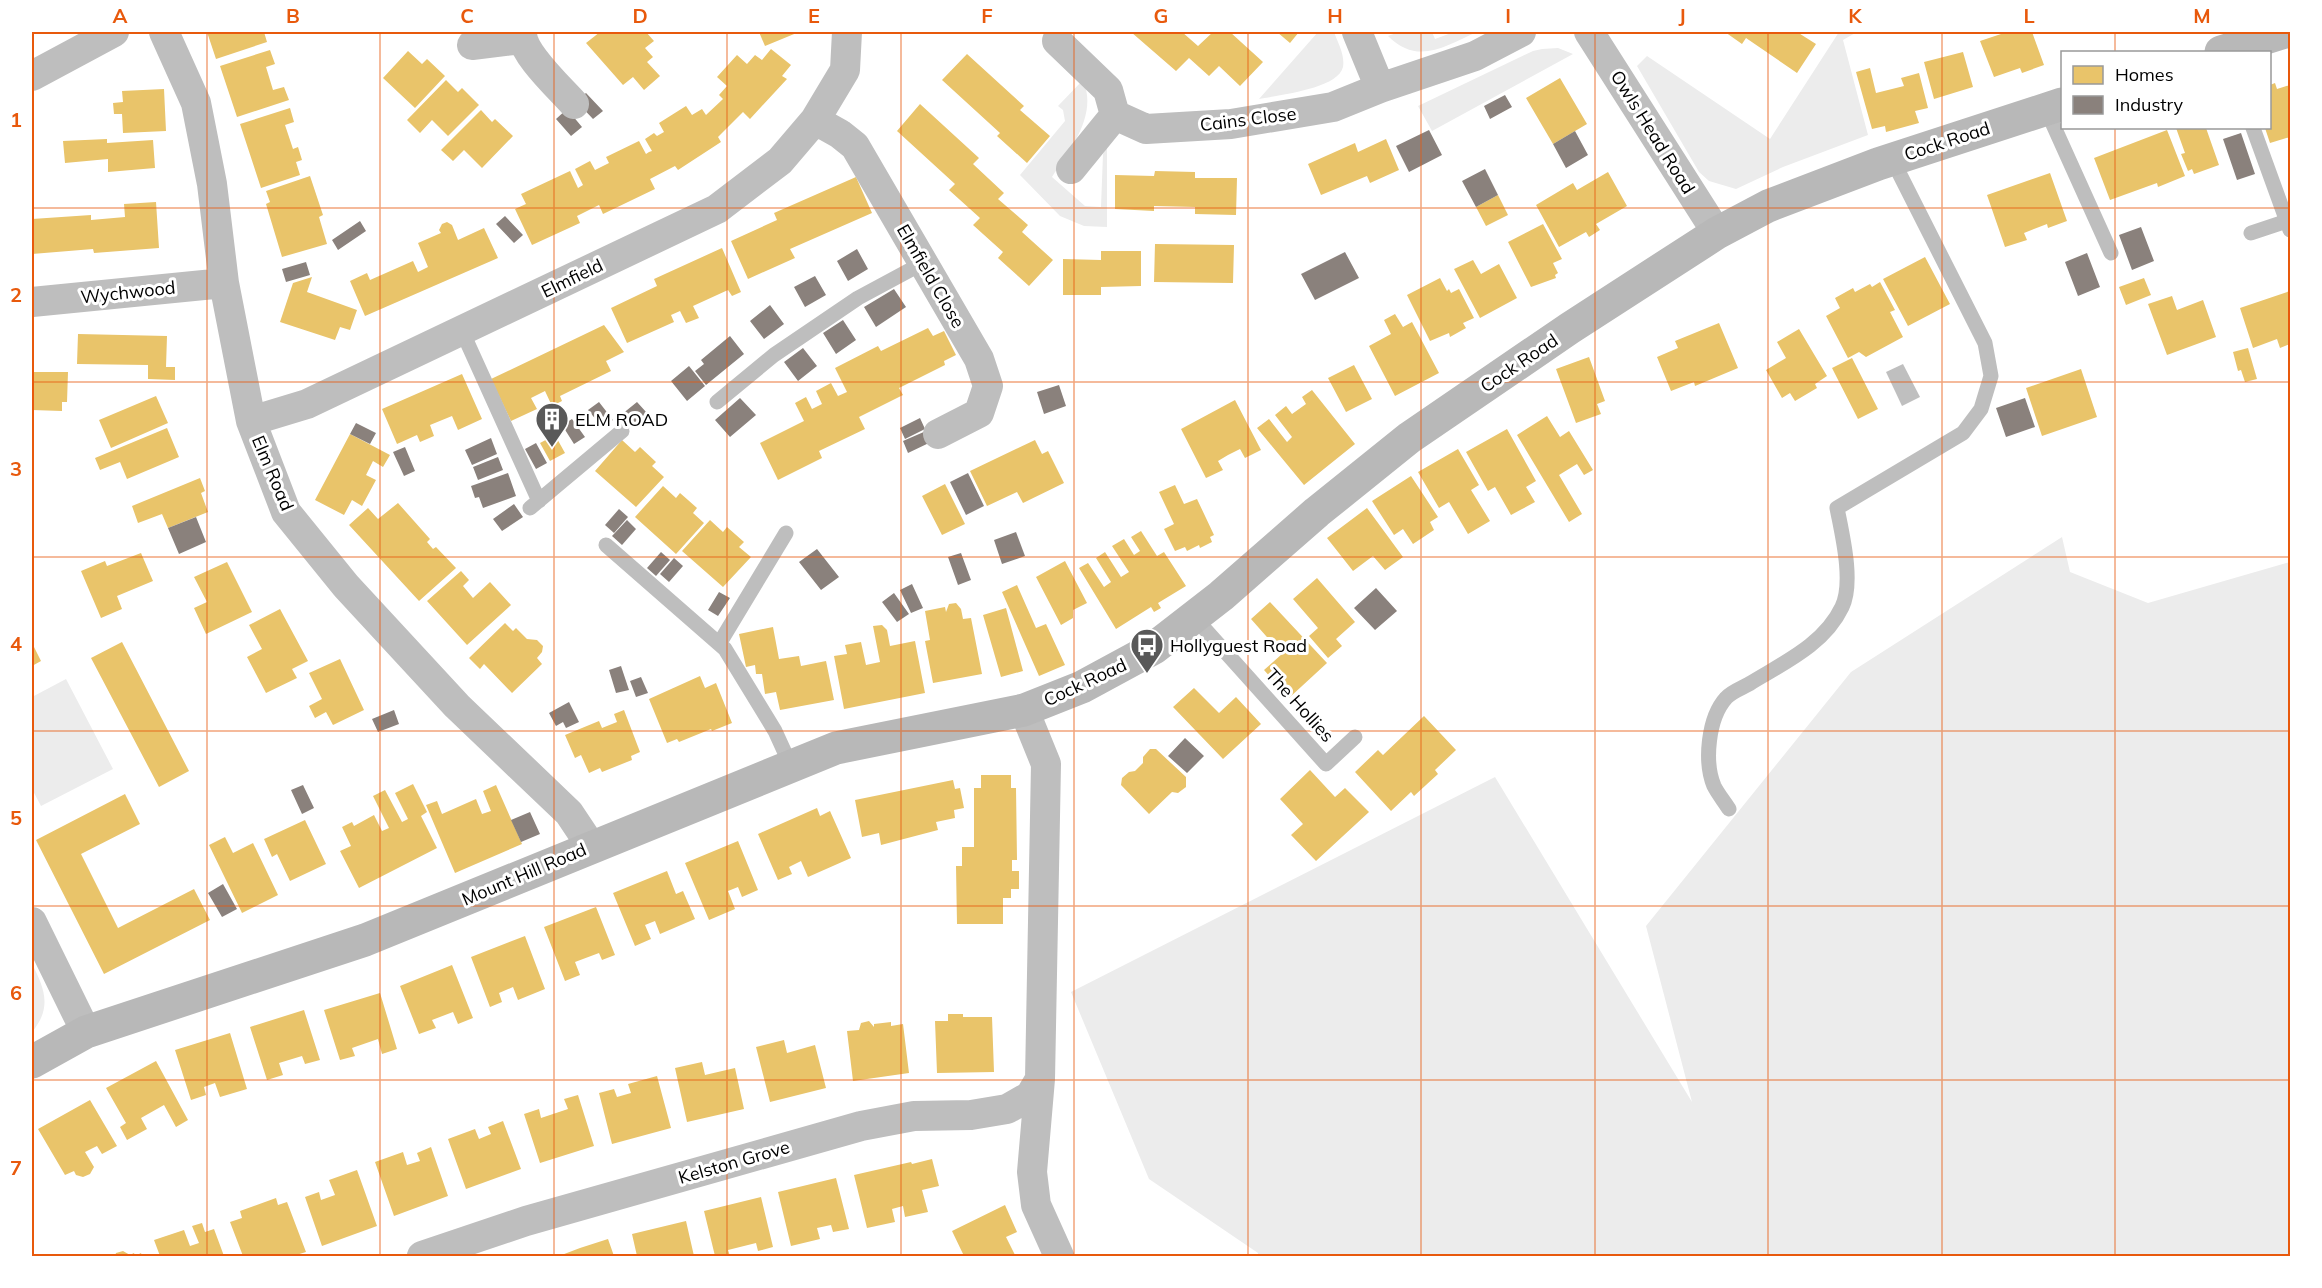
<svg xmlns="http://www.w3.org/2000/svg" width="2322" height="1288" font-family="Mulish,sans-serif">
<rect width="100%" height="100%" fill="#fff"/>
<!-- green -->
<path fill="#ececec" d="M1318,32H1334C1338,43 1345,55 1343,67C1338,89 1278,95 1259,99Z
M1399,32H1432L1435,39L1454,32H1477C1445,46 1418,66 1388,36Z
M1839,32H1857L1843,40L1868,135L1783,167L1736,189L1709,181L1699,172L1637,66L1647,56L1770,139Z
M1558,48L1573,54L1432,131L1418,106L1533,51L1542,49Z
M1083,80C1098,115 1071,148 1052,177L1085,206L1101,207L1103,154L1107,147V227L1084,226L1060,216L1020,175L1065,121L1063,110L1058,106Z
M2062,537L2070,572L2148,603L2290,562V1256H1258V1253L1149,1179L1071,992L1495,777L1692,1102L1646,926L1851,672Z
M66,679L113,769L41,806L32,789V697Z
M32,964C45,989 52,1008 32,1032Z"/>
<!-- water -->
<path fill="#bfbfbf" d="M1903,364L1920,397L1902,406L1886,372Z"/>
<!-- homes -->
<path fill="#e9c46a" d="M207,32H264L267,42L216,59Z
M600,32H646L654,41L645,48L653,57L647,62L660,76L644,90L633,77L623,85L586,43Z
M759,32H799L765,46Z
M1131,32H1182L1198,46L1213,32H1230L1263,62L1240,86L1219,66L1209,76L1189,58L1176,71Z
M1277,32H1299L1290,43Z
M1725,32H1797L1816,44L1797,73L1746,38L1742,44Z
M2007,32H2032L2044,65L2022,73L2020,68L1994,77L1980,41Z
M771,49L791,65L782,76L787,79L750,119L743,112L718,137L721,142L678,170L675,166L650,179L655,189L603,214L599,205L577,216L580,223L532,245L515,209L526,204L521,194L570,171L578,188L583,185L575,169L590,161L595,170L609,163L606,157L639,141L646,154L649,152L652,151L645,139L654,133L657,136L664,132L659,123L686,106L692,115L702,109L706,115L723,99L719,95L727,86L717,77L737,55L747,64L755,55L762,60Z
M270,50L275,64L266,67L273,90L284,87L289,100L237,117L220,66Z
M408,51L422,64L427,59L445,76L415,108L383,78Z
M1963,52L1973,87L1934,99L1924,62Z
M967,54L1024,106L1020,110L1050,136L1027,163L997,136L1000,133L942,80Z
M1870,68L1876,93L1904,86L1901,78L1919,73L1928,108L1915,111L1919,123L1886,132L1885,126L1872,129L1856,72Z
M1560,78L1587,124L1553,144L1526,98Z
M446,80L458,92L462,88L479,105L448,136L432,120L420,133L407,120Z
M2275,83L2277,89L2290,85V137L2270,143L2265,128H2270V85Z
M164,89L166,131L123,133L122,114H114L113,103L123,102L122,91Z
M920,104L979,158L973,164L1004,193L998,199L1028,225L1022,232L1053,260L1029,286L998,258L1003,252L973,225L980,218L949,190L955,184L897,131Z
M290,108L294,122L285,125L293,149L298,147L302,160L296,162L300,175L261,188L240,124Z
M481,110L492,122L495,119L513,136L482,168L464,150L453,161L441,150Z
M2176,128H2206L2219,165L2194,174L2192,169L2188,171L2181,154L2185,153Z
M2167,130L2185,176L2158,187L2157,183L2110,200L2094,158Z
M107,139V143L153,140L155,168L108,172V159L65,163L63,141Z
M1386,139L1399,170L1370,183L1367,176L1321,195L1308,164L1355,143L1358,152Z
M1155,171L1195,172V178H1237L1236,215L1195,214V207L1154,206V211L1115,209V175L1154,176Z
M1608,172L1627,206L1596,224L1600,230L1589,237L1586,232L1559,247L1536,205L1573,183L1577,190Z
M2050,173L2067,221L2048,228L2047,224L2024,233L2027,240L2005,247L1987,195Z
M310,176L323,215L319,217L327,244L282,257L266,204L270,202L266,191Z
M856,177L872,213L790,249L795,258L748,279L731,241L777,220L774,213Z
M1498,195L1508,215L1486,226L1476,207Z
M156,202L159,248L94,253L93,249L32,254V219L91,215V220L125,217L124,204Z
M447,222L452,225L458,240L484,228L498,258L365,316L350,281L367,273L370,280L413,261L418,272L428,267L418,243L441,233L439,230L442,224Z
M1543,224L1562,259L1553,263L1558,273L1555,275L1556,278L1531,287L1508,242Z
M1155,244L1234,245L1233,283L1154,282Z
M722,248L741,292L732,296L728,290L693,306L699,318L686,323L680,311L671,315L674,322L627,343L611,308L657,286L654,279Z
M1101,251H1141V286L1101,287V295H1063V259L1101,260Z
M1925,257L1950,304L1908,326L1883,279Z
M1473,260L1481,274L1499,264L1517,298L1480,318L1454,269Z
M312,277L307,292L357,310L350,330L340,327L335,340L280,322L293,283Z
M1440,278L1447,291L1449,289L1451,293L1459,289L1474,318L1463,323L1466,328L1450,337L1449,333L1430,341L1407,295Z
M2144,278L2151,295L2126,305L2119,287Z
M1880,282L1895,310L1890,312L1903,337L1866,357L1859,352L1848,358L1826,316L1840,308L1835,298L1853,288L1855,292L1870,284L1872,287Z
M2290,291V344L2280,348L2277,339L2253,348L2240,308Z
M2172,296L2177,310L2203,300L2216,337L2167,355L2148,304Z
M1395,314L1403,327L1412,322L1439,373L1395,396L1369,346L1391,334L1384,320Z
M1719,323L1738,368L1695,386L1694,382L1671,391L1657,357L1678,348L1675,341Z
M604,325L624,352L606,361L611,371L560,396L562,401L552,406L545,391L531,398L537,409L511,421L491,379Z
M928,328L933,336L944,331L956,355L944,361L945,365L899,388L903,395L859,417L865,429L819,451L822,458L778,480L760,443L804,421L795,403L806,397L812,409L822,404L816,391L831,383L838,396L847,392L835,368L878,346L881,351Z
M1799,329L1827,376L1815,384L1817,388L1795,401L1790,393L1782,398L1766,370L1786,358L1777,342Z
M78,334L167,336L166,367H175V380L148,379V365L77,364Z
M2248,348L2257,379L2245,382L2241,370L2238,371L2233,352Z
M1589,357L1605,401L1597,404L1601,414L1576,423L1556,369Z
M1852,358L1878,409L1858,419L1832,368Z
M1354,365L1372,399L1346,412L1328,378Z
M2081,369L2097,417L2042,436L2026,388Z
M32,372H68L67,402H62V411L32,410Z
M462,374L482,419L458,430L452,416L430,425L434,436L420,442L417,435L397,444L382,409Z
M1312,390L1355,444L1304,485L1257,428L1269,419L1287,442L1292,437L1275,415L1286,406L1292,414L1306,404L1302,397Z
M156,396L168,423L111,448L99,420Z
M1235,400L1261,450L1245,458L1240,449L1228,455L1218,461L1223,470L1206,478L1181,429Z
M1547,416L1560,437L1569,431L1593,470L1584,475L1577,464L1559,475L1582,514L1569,522L1517,435Z
M167,428L179,457L127,479L120,462L100,470L95,458Z
M1507,429L1536,481L1526,487L1535,502L1511,515L1495,487L1488,491L1466,452Z
M350,434L390,455L383,467L373,461L366,475L376,480L362,506L352,500L344,515L315,500Z
M555,435L565,453L550,461L540,443Z
M622,440L635,452L640,447L656,462L652,466L664,477L636,507L595,471Z
M1035,440L1042,454L1048,451L1064,483L1023,503L1017,492L987,506L970,471Z
M1458,449L1479,485L1471,490L1490,521L1468,534L1449,502L1439,508L1418,472Z
M1411,476L1438,517L1430,522L1434,530L1413,544L1403,529L1394,535L1372,501Z
M200,478L205,491L201,493L208,512L168,528L162,514L138,523L132,506Z
M945,484L965,524L942,535L922,496Z
M1175,485L1184,504L1197,499L1214,535L1210,537L1212,542L1200,548L1199,545L1187,551L1185,547L1175,551L1164,529L1174,524L1159,492Z
M663,486L676,498L680,493L688,500L697,508L693,513L704,523L676,554L635,517Z
M398,503L430,539L427,542L433,549L436,547L456,568L419,601L349,525L368,508L378,519Z
M1367,508L1403,557L1385,570L1373,556L1353,571L1327,538Z
M710,520L723,532L727,527L744,542L739,547L751,557L723,587L682,551Z
M1141,531L1157,556L1164,552L1186,586L1158,603L1161,608L1154,612L1151,607L1116,629L1079,568L1088,563L1104,587L1111,582L1096,558L1105,552L1121,577L1129,572L1112,546L1124,539L1134,555L1140,551L1131,537Z
M141,553L153,581L117,596L122,609L101,618L81,571L105,561L107,566Z
M1065,561L1087,603L1073,610V618L1061,625L1036,577Z
M227,562L252,612L206,634L194,608L207,602L194,577Z
M461,571L469,580L463,586L473,598L490,582L511,605L467,645L427,601Z
M1317,578L1355,622L1336,639L1342,646L1328,658L1309,636L1318,628L1293,599Z
M1017,585L1036,628L1046,624L1065,665L1039,676L1002,592Z
M1270,602L1327,663L1289,698L1264,670L1282,654L1251,619Z
M956,603L961,609L963,619L971,618L982,674L933,683L925,641L930,640L925,611L945,607L946,612L949,604Z
M1006,608L1023,671L1001,677L983,615Z
M280,609L308,661L292,669L297,678L266,693L247,657L262,649L249,625Z
M505,623L513,631L516,628L527,639L537,640L543,646L542,652L537,658L542,664L512,693L484,664L480,669L469,658Z
M882,625L887,630L890,646L915,641L925,693L844,709L834,656L847,654L845,645L861,642L866,665L880,662L873,626Z
M773,627L779,659L799,656L801,666L826,661L834,700L780,710L776,692L765,694L762,674H756L755,665L746,667L739,634Z
M122,642L189,771L159,787L91,658Z
M32,643L41,661L32,666Z
M340,659L364,710L333,725L326,712L315,718L309,706L322,699L309,673Z
M700,676L705,688L716,683L732,723L712,731L711,729L679,742L677,739L667,743L649,699Z
M1194,688L1219,713L1236,697L1261,724L1223,759L1173,707Z
M624,710L640,752L631,756L632,760L602,772L600,768L589,773L581,755L575,758L565,735L599,721L602,728L617,722L614,714Z
M1424,716L1456,750L1435,770L1438,774L1414,796L1411,792L1391,811L1355,772L1378,750L1383,755Z
M1150,749H1156L1186,777V787L1178,793L1172,792L1149,814L1121,785L1122,778L1129,772L1135,771L1143,763V757Z
M1310,770L1335,797L1345,788L1369,812L1316,861L1291,835L1303,824L1280,799Z
M981,775H1011V788H1016L1017,860H1012V871H1019V889H1011V898H1003V924H957L956,866H962V847H974V788H981Z
M953,780L955,789L960,788L964,808L954,810L955,818L936,822L938,830L881,845L879,833L862,837L855,800Z
M413,784L427,812L421,816L437,848L359,888L340,851L351,846L342,827L352,822L354,826L374,815L382,831L389,828L373,796L385,790L402,822L408,819L395,793Z
M496,785L522,844L455,873L426,805L437,801L442,814L476,799L482,814L491,811L483,791Z
M125,794L140,824L81,854L118,928L194,889L210,920L104,974L36,840Z
M817,808L820,816L830,811L851,858L808,877L801,861L789,867L792,874L778,880L758,834Z
M305,820L326,864L290,881L277,854L272,857L264,839Z
M225,837L233,853L253,843L278,895L242,913L209,845Z
M738,841L758,890L742,897L738,887L728,891L735,909L709,920L685,863Z
M667,871L676,894L683,891L695,919L660,934L655,921L645,925L651,939L635,946L613,893Z
M596,907L615,955L602,960L599,953L575,962L580,975L565,981L544,927Z
M525,936L545,989L518,1000L513,987L499,993L502,1002L490,1007L471,957Z
M452,965L473,1018L458,1024L453,1012L432,1020L436,1028L419,1034L400,986Z
M380,993L397,1049L382,1054L378,1039L352,1048L355,1056L340,1060L324,1010Z
M304,1010L320,1060L305,1064L302,1056L279,1063L283,1075L267,1080L250,1027Z
M948,1014H963V1017H992L994,1072L937,1073L935,1021H948Z
M869,1021L874,1027V1024L891,1022V1026L903,1024L909,1073L853,1081L847,1031L859,1030L861,1023Z
M230,1033L247,1089L220,1097L215,1083L204,1087L206,1095L191,1100L175,1050Z
M784,1040L787,1053L815,1045L826,1088L770,1102L756,1047Z
M156,1061L188,1120L176,1127L164,1105L141,1118L147,1129L127,1140L120,1127L126,1123L106,1088Z
M702,1062L705,1075L735,1068L744,1109L687,1122L675,1068Z
M657,1076L671,1128L612,1144L599,1093L614,1089L617,1097L631,1093L628,1084Z
M578,1095L594,1146L540,1163L524,1114L539,1109L541,1118L568,1109L564,1099Z
M90,1100L117,1146L102,1154L97,1146L85,1152L94,1167L90,1174L83,1177L76,1175L74,1171L65,1175L38,1129Z
M503,1121L521,1169L466,1189L448,1139L475,1129L479,1139L491,1134L488,1127Z
M431,1147L448,1196L394,1216L375,1162L403,1152L407,1165L420,1161L417,1153Z
M932,1159L939,1186L922,1190L928,1212L905,1217L903,1206L892,1209L895,1222L867,1228L854,1175L911,1162L912,1164Z
M357,1170L377,1226L322,1246L305,1197L319,1192L321,1200L335,1195L329,1180Z
M836,1178L849,1229L833,1232L831,1225L817,1228L820,1239L791,1246L778,1192Z
M761,1197L773,1247L758,1251L756,1243L728,1250L730,1256H715L704,1211Z
M276,1198L278,1205L287,1202L306,1252L293,1256H243L230,1222L242,1218L240,1211Z
M1005,1205L1017,1232L1006,1237L1015,1255L1011,1256H964L952,1231Z
M686,1221L694,1256H637L632,1234Z
M202,1223L205,1232L214,1229L224,1256H160L154,1240L184,1230L190,1246L199,1243L192,1226Z
M608,1239L614,1256H559L580,1248Z
M123,1251L130,1255L134,1253L135,1256L141,1253L142,1256H115L116,1253Z"/>
<!-- industry -->
<path fill="#8a817c" d="M586,93L603,111L593,119L576,101Z
M1505,95L1512,107L1490,119L1484,106Z
M567,109L582,127L571,136L556,119Z
M1429,130L1442,155L1409,172L1396,146Z
M1575,131L1588,155L1566,168L1553,144Z
M2241,133L2255,174L2237,180L2223,139Z
M1485,169L1498,195L1476,207L1462,181Z
M505,216L523,235L514,243L496,224Z
M360,221L366,231L338,250L332,240Z
M2141,227L2154,261L2132,270L2119,235Z
M857,249L868,269L848,281L837,261Z
M1345,252L1359,278L1315,300L1301,274Z
M2087,253L2100,287L2078,296L2065,262Z
M306,262L310,275L286,282L282,269Z
M815,276L826,295L805,307L794,287Z
M894,289L906,307L876,327L864,307Z
M770,305L784,324L764,339L750,321Z
M843,320L856,340L836,354L823,333Z
M730,336L744,354L706,385L695,371L704,364L701,360Z
M803,348L817,366L798,381L784,362Z
M689,366L705,386L687,401L671,381Z
M1059,385L1066,406L1044,414L1037,392Z
M740,398L756,415L730,437L715,420Z
M2025,398L2035,427L2006,437L1996,408Z
M599,402L613,420L603,428L588,410Z
M637,402L647,413L626,431L616,419Z
M920,418L925,429L905,439L900,428Z
M572,419L585,437L574,444L562,425Z
M356,423L376,433L370,444L350,434Z
M926,431L931,442L908,453L903,441Z
M491,438L497,454L472,465L465,450Z
M536,443L547,463L536,469L525,449Z
M405,447L415,471L404,476L393,452Z
M498,457L503,470L478,480L473,467Z
M508,473L516,496L483,508L479,497L475,498L471,486Z
M968,473L984,506L966,515L950,482Z
M514,504L523,517L502,531L493,519Z
M619,509L628,517L614,533L605,525Z
M196,517L206,542L179,554L168,528Z
M627,520L636,529L622,545L612,536Z
M1016,532L1025,556L1002,564L994,540Z
M817,549L839,577L821,590L799,562Z
M661,552L670,560L656,576L647,568Z
M961,553L971,580L958,585L948,557Z
M674,558L683,566L669,582L660,574Z
M912,584L923,608L911,613L900,590Z
M1376,588L1397,611L1375,630L1354,608Z
M719,592L730,598L718,616L708,610Z
M894,593L909,614L897,622L882,602Z
M621,666L629,690L616,693L609,670Z
M641,677L648,693L636,697L630,681Z
M569,702L579,722L566,728L563,722L556,726L549,713Z
M394,710L399,724L378,732L372,719Z
M1185,738L1204,756L1187,773L1168,756Z
M303,785L314,808L302,814L291,790Z
M530,812L540,834L521,842L511,820Z
M223,884L237,909L222,917L208,893Z"/>
<g fill="none" stroke-linecap="round" stroke-linejoin="round">
<!-- lane -->
<path stroke="#bebebe" stroke-width="15" d="M2046,109L2111,253
M2253,128L2290,230
M2251,233L2287,221
M462,331L539,501
M717,402L774,355L858,298L923,263
M530,508L622,431
M606,545L725,649L775,731L791,766
M1194,617L1326,764L1355,737
M719,644L786,533
M1729,809C1724,801 1718,794 1714,786C1704,762 1708,718 1726,698C1731,692 1742,688 1749,684C1783,663 1824,645 1842,607C1854,582 1842,534 1837,508L1963,433L1981,409L1991,376L1985,343L1892,159"/>
<!-- street -->
<path stroke="#bebebe" stroke-width="30" d="M164,32L196,103L212,184L224,283L251,421L286,512L346,586L457,706L569,813L591,846
M522,32C521,53 560,88 574,104
M1357,32L1380,88
M1589,32L1717,233
M1057,41L1108,90L1115,115L1146,129L1231,124L1333,107L1380,88L1475,56L1521,32
M472,45L522,39
M32,76L114,32
M815,120L840,134L855,146L979,359L988,386L979,413L938,434
M1071,169L1115,115
M32,302L224,283
M251,421L307,404L717,209L780,161L815,120L845,70L847,32
M1024,710L1046,764L1040,1079L1032,1172L1036,1205L1059,1256
M32,922L86,1032
M422,1256L526,1221L861,1126L914,1116L971,1115L1007,1109L1030,1096L1040,1079"/>
<!-- secondary -->
<path stroke="#b8b8b8" stroke-width="33" d="M2221,52L2285,32
M32,1062L86,1032L365,940L836,748L1024,710L1082,687L1154,648L1221,596L1317,512L1409,438L1570,328L1717,233L1768,206L1878,164L2062,104"/>
</g>
<!-- grid -->
<path fill="none" stroke="#e8590c" stroke-width="1.5" stroke-opacity="0.55" d="M207,32V1256M380,32V1256M554,32V1256M727,32V1256M901,32V1256M1074,32V1256M1248,32V1256M1421,32V1256M1595,32V1256M1768,32V1256M1942,32V1256M2115,32V52M2115,128V1256M32,208H2290M32,382H2290M32,557H2290M32,731H2290M32,906H2290M32,1080H2290"/>
<!-- icons -->
<defs>
<symbol id="building-pin" viewBox="-11 -11 22 30"><path d="M0 17L-7.5 6A9.5 9.5 0 1 1 7.5 6Z" fill="#595959" stroke="#fff"/><path d="M-4-6H4V6H1V3H-1V6H-4ZM-2.5-4.3h1.7v1.8h-1.7ZM.8-4.3h1.7v1.8H.8ZM-2.5-1h1.7V.8h-1.7ZM.8-1h1.7V.8H.8Z" fill="#fff"/></symbol>
<symbol id="bus-pin" viewBox="-11 -11 22 30"><path d="M0 17L-7.5 6A9.5 9.5 0 1 1 7.5 6Z" fill="#595959" stroke="#fff"/><path d="M-5-6H5V4H4V6H2V4H-2V6H-4V4H-5ZM-3.5-4V0h7V-4ZM-3.5 1.2v1.5H-2V1.2ZM2 1.2v1.5H3.5V1.2Z" fill="#fff"/></symbol>
</defs>
<g fill-rule="evenodd">
<use href="#building-pin" x="533" y="400" width="38" height="52"/>
<use href="#bus-pin" x="1128" y="626" width="38" height="52"/>
</g>
<g text-anchor="middle" dominant-baseline="central" stroke-width="6" stroke-linejoin="round" paint-order="stroke">
<!-- street labels -->
<g font-size="18" fill="#000" stroke="#fff">
<text transform="translate(1248 119) rotate(-7)">Cains Close</text>
<text transform="translate(1653 132) rotate(58)">Owls Head Road</text>
<text transform="translate(1947 141) rotate(-18)">Cock Road</text>
<text transform="translate(931 276) rotate(60)">Elmfield Close</text>
<text transform="translate(572 278) rotate(-26)">Elmfield</text>
<text transform="translate(128 292) rotate(-6)">Wychwood</text>
<text transform="translate(1519 363) rotate(-34)">Cock Road</text>
<text transform="translate(273 473) rotate(67)">Elm Road</text>
<text transform="translate(1085 682) rotate(-25)">Cock Road</text>
<text transform="translate(1300 705) rotate(48)">The Hollies</text>
<text transform="translate(524 874) rotate(-23)">Mount Hill Road</text>
<text transform="translate(734 1162) rotate(-16)">Kelston Grove</text>
</g>
<!-- poi labels -->
<g font-size="18" fill="#000" stroke="#fff" text-anchor="start">
<text x="575" y="419">ELM ROAD</text>
<text x="1170" y="645">Hollyguest Road</text>
</g>
</g>
<!-- border -->
<rect width="2322" height="1288" fill="none" stroke="#ffffff" stroke-width="66"/>
<!-- legend -->
<rect x="2061" y="51" width="210" height="78" fill="#ffffff" stroke="#999999" stroke-width="1.5"/>
<rect x="2073" y="66" width="30" height="18" fill="#e9c46a" stroke="#999999" stroke-width="1.5"/>
<text x="2115" y="81" font-size="18" fill="#000000">Homes</text>
<rect x="2073" y="96" width="30" height="18" fill="#8a817c" stroke="#999999" stroke-width="1.5"/>
<text x="2115" y="111" font-size="18" fill="#000000">Industry</text>
<rect x="33" y="33" width="2256" height="1222" fill="none" stroke="#e8590c" stroke-width="2"/>
<g font-size="20" text-anchor="middle" font-weight="bold" fill="#e8590c">
<text x="120" y="23">A</text>
<text x="293" y="23">B</text>
<text x="467" y="23">C</text>
<text x="640" y="23">D</text>
<text x="814" y="23">E</text>
<text x="987" y="23">F</text>
<text x="1161" y="23">G</text>
<text x="1335" y="23">H</text>
<text x="1508" y="23">I</text>
<text x="1682" y="23">J</text>
<text x="1855" y="23">K</text>
<text x="2029" y="23">L</text>
<text x="2202" y="23">M</text>
<text x="16" y="127">1</text>
<text x="16" y="302">2</text>
<text x="16" y="476">3</text>
<text x="16" y="651">4</text>
<text x="16" y="825">5</text>
<text x="16" y="1000">6</text>
<text x="16" y="1175">7</text>
</g>
</svg>
